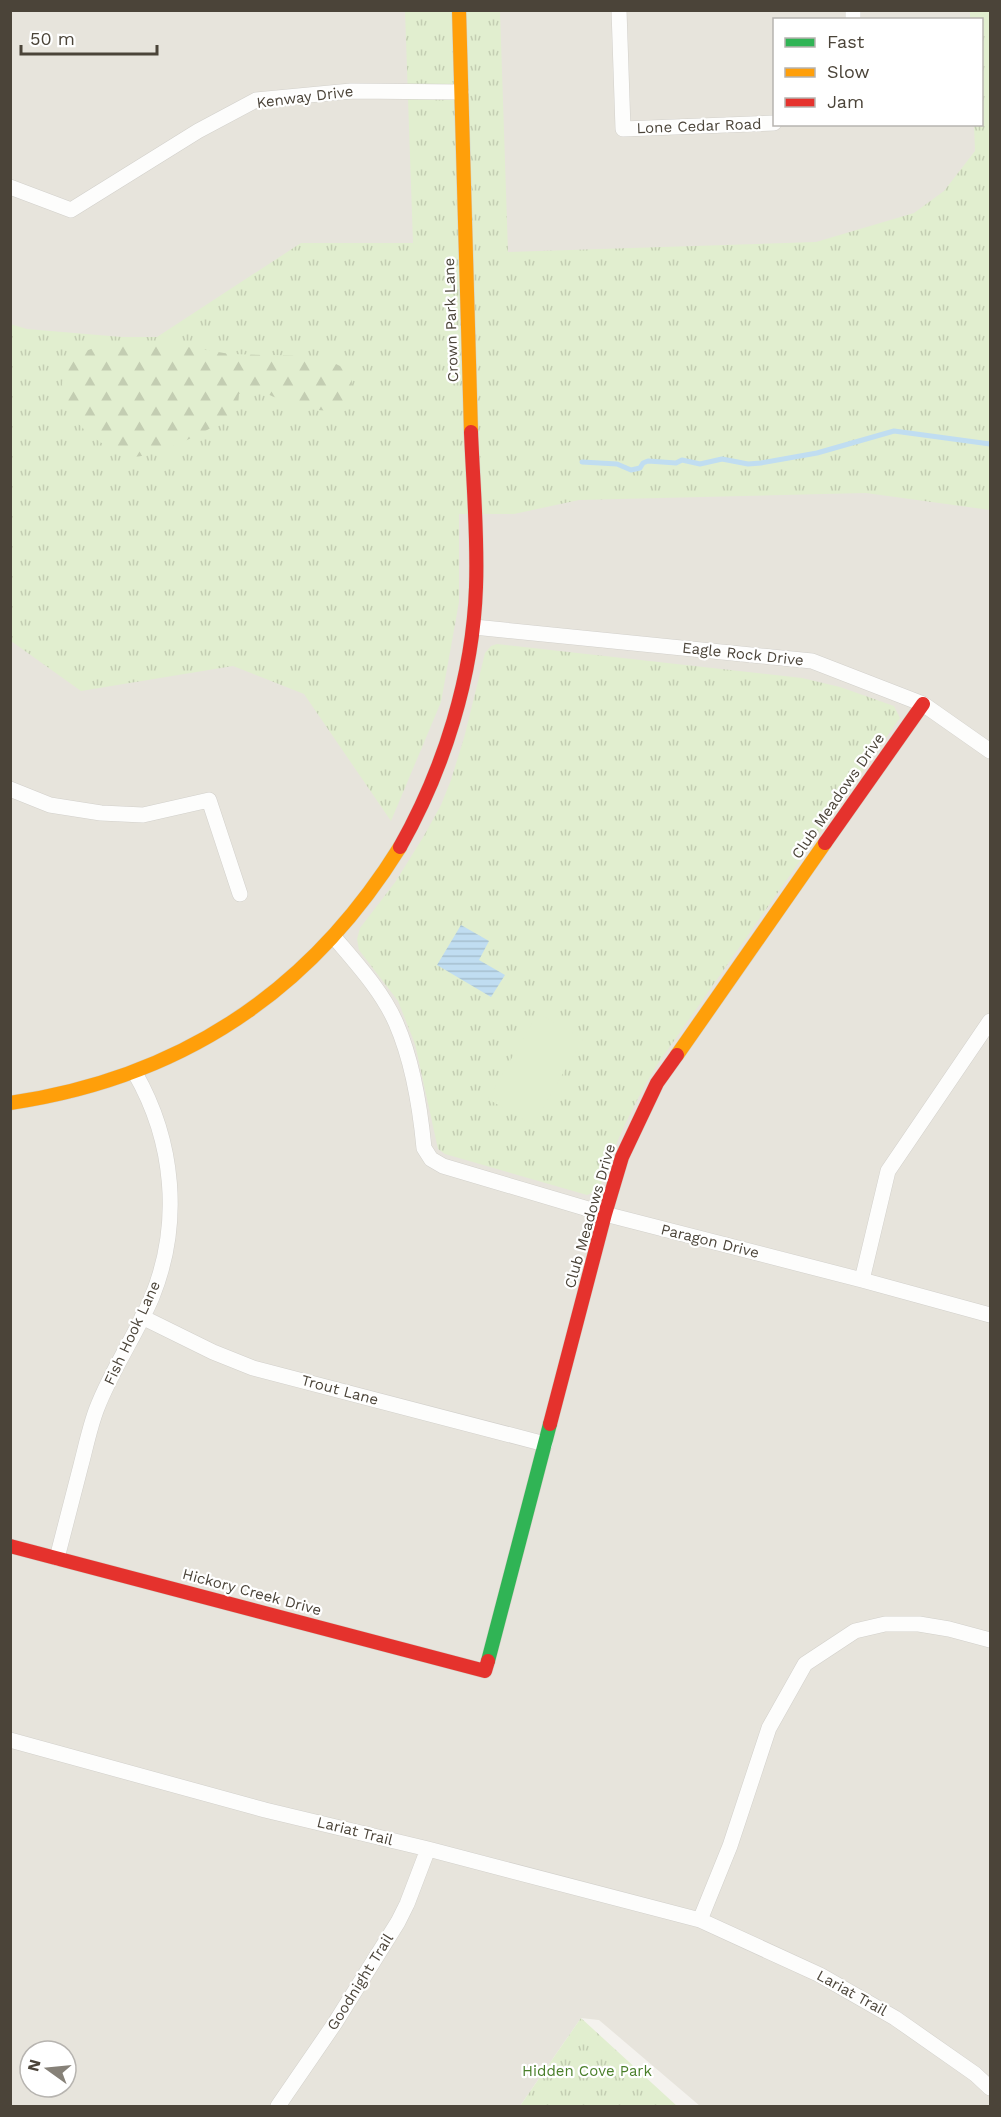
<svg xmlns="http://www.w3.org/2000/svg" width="1001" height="2117" font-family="'Work Sans',sans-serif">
<defs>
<pattern id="grass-tufts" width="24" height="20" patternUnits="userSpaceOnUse" patternTransform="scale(1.5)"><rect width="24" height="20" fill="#e1eecf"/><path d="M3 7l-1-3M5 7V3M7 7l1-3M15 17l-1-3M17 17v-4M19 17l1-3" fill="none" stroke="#c3cdb2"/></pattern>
<pattern id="forest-firs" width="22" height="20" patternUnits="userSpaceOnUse" patternTransform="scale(1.5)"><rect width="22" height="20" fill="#e1eecf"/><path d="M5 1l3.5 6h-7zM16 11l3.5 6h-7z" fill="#c3cdb2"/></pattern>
<pattern id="water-rules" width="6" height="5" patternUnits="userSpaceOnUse" patternTransform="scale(1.5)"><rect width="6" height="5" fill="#c0ddf1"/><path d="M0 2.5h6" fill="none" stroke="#a6bfcf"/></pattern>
</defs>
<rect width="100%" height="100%" fill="#f4f2ee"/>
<!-- residential -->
<path fill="#e7e4dc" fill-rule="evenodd" d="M11,11H990V2106H700L599,2020L581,2018L520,2106H11ZM774,20H982V124H774ZM30,2051H66V2087H30Z"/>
<!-- grass -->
<path fill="url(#grass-tufts)" d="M405,11H500L508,252L816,242L914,213L944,191L975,151L974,125L982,124V20L970,19V11H990V510L866,493L579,500L514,514H459V602L441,702L391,821L304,694L233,666L81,691L11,641L10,324L27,329L122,337H157L301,243H413Z
M497,644L802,678L840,687L894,706L900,718L655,1068C632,1107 613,1147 599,1190L587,1195L445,1154L438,1149L415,1044L398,1001L359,950L357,939L360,928L396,881L425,834L441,805L451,780L464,738L485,653L491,646Z
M581,2018L677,2106H520Z"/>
<!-- forest -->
<path fill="url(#forest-firs)" d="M123,343L188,347L230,354L304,356L330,361L352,372C352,383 353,401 341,407C320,419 274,397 254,388L239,394L238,406C234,411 230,415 225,419C207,432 147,462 127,456C121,455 115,451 110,448C83,433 49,402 67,368C69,365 71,359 75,357C88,347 107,345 123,343Z"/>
<!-- pitch -->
<path fill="#e1eecf" d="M538,1013L583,1039L533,1125L488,1099Z"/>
<!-- water -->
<path fill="url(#water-rules)" d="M461,925L489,941L479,960L505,975L491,997L437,965Z"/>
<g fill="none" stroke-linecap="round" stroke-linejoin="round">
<!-- stream -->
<path stroke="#c0ddf1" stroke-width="5" d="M582,462L617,464L631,470L640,468L643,463L648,461L676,463L682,460L700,464L722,459L748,464L761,463L817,453L894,431L990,444"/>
<defs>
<path id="street" d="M619,10L623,129L774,123
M853,10V20
M10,187L71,210L198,131L256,100L351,91L461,92
M474,627L812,661L923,704L990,751
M10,789L50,805L101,813L143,815L209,800L240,894
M334,937C356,963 382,991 396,1023C413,1062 420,1106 424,1148L431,1159L443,1166L605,1214L862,1280L990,1315
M862,1280L888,1171L990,1021
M142,1317L213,1352L253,1368L545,1444
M57,1558C65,1527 73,1496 81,1465C86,1446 90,1426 97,1408C112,1369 136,1335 152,1297C182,1223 174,1141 135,1073
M10,1740L265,1810L428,1849L700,1920L820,1975L895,2018L975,2074L990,2088
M700,1920L730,1846L769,1728L805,1664L855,1631L885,1624H919L949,1629L990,1640
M278,2106L335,2023L398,1922L407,1904L428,1849"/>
<path id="fast" d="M488,1661L550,1424"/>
<path id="slow" d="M459,10L471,432
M677,1055L825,843
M10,1103C180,1078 310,992 400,847"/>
<path id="jam" d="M825,843L923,704
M400,847C444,769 473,676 476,587C478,535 473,483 471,432
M550,1424L605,1214L622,1157L657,1083L677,1055
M10,1546L485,1671L488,1661"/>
</defs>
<!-- street casing -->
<use href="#street" stroke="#d2d0cb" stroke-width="16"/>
<!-- fast casing -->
<use href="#fast" stroke="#d3cfc5" stroke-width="15"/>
<!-- slow casing -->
<use href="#slow" stroke="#d3cfc5" stroke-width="15"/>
<!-- jam casing -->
<use href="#jam" stroke="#d3cfc5" stroke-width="15"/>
<!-- street -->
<use href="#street" stroke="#fdfdfc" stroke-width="15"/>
<!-- fast -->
<use href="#fast" stroke="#30b455" stroke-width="14"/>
<!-- slow -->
<use href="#slow" stroke="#ff9f0a" stroke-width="14"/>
<!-- jam -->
<use href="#jam" stroke="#e5322d" stroke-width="14"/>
</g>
<g text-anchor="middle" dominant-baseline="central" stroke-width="4.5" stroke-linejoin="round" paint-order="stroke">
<!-- street labels -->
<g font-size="15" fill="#4b4439" stroke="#fff">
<text transform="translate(305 97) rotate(-7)">Kenway Drive</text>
<text transform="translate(699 126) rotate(-2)">Lone Cedar Road</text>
<text transform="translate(451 320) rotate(-92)">Crown Park Lane</text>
<text transform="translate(743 654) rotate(6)">Eagle Rock Drive</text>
<text transform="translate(838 796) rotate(-55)">Club Meadows Drive</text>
<text transform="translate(590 1216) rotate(-74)">Club Meadows Drive</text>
<text transform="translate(710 1241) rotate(14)">Paragon Drive</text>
<text transform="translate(132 1333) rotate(-65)">Fish Hook Lane</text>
<text transform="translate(340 1390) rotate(15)">Trout Lane</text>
<text transform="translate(252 1592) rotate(15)">Hickory Creek Drive</text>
<text transform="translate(355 1831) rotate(14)">Lariat Trail</text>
<text transform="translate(360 1982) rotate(-58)">Goodnight Trail</text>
<text transform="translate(852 1993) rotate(29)">Lariat Trail</text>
</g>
<!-- park labels -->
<g font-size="15" fill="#4a7f2a" stroke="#fff">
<text x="587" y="2071">Hidden Cove Park</text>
</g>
</g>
<!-- border -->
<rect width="1001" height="2117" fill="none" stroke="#4b4439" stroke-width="24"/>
<!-- legend -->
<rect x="773" y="18" width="210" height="108" fill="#ffffff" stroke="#b7b4b0" stroke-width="1.5"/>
<rect x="785" y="38" width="30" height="9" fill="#30b455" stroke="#b7b4b0" stroke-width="1.5"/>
<text x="827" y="48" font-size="18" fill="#4b4439">Fast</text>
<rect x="785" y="68" width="30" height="9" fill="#ff9f0a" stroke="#b7b4b0" stroke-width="1.5"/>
<text x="827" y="78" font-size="18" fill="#4b4439">Slow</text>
<rect x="785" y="98" width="30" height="9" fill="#e5322d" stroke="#b7b4b0" stroke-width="1.5"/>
<text x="827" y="108" font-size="18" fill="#4b4439">Jam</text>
<!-- north arrow -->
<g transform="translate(48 2069) rotate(285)"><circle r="28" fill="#ffffff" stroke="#b7b4b0" stroke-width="1.5"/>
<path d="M0-4.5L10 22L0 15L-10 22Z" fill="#868178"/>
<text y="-9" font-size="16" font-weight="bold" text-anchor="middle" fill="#4b4439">N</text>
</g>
<!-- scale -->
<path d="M21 45v9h136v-9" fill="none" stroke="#4b4439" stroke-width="3"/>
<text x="30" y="45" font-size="18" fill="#4b4439" stroke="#ffffff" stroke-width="4.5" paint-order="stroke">50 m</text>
</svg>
